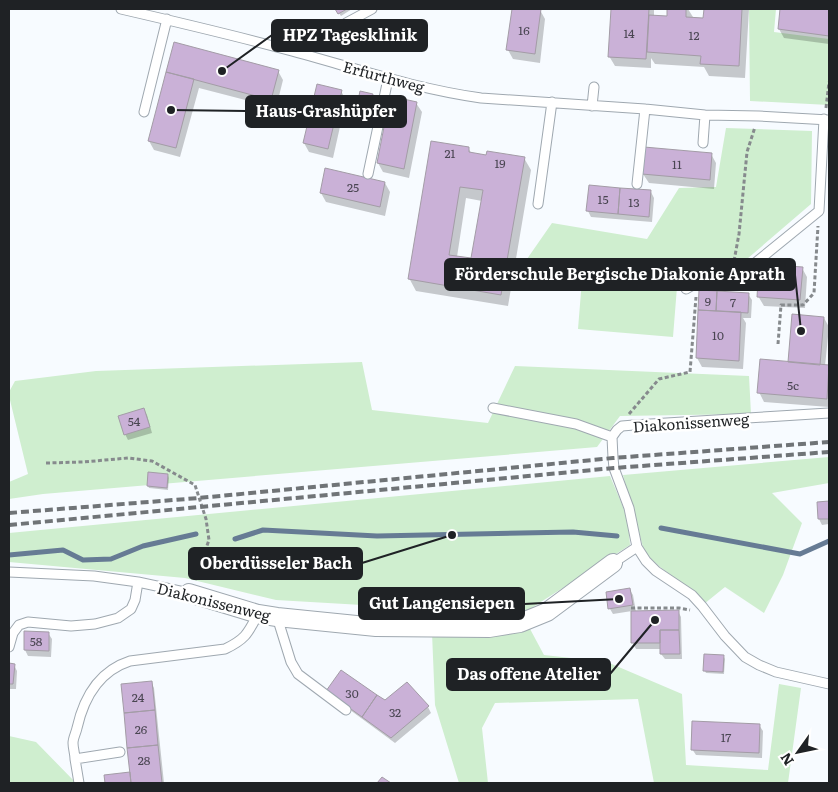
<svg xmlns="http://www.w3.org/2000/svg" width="838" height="792" font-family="Literata,serif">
<rect width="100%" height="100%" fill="#f7fbff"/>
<!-- green -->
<path fill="#cfeecf" d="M749,9H776L774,32L829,39V105L750,101Z
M726,128L812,131L811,204L747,259L724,261L692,272L606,270L527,259L552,223L647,239L679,188L716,187Z
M582,280L677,287L673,337L578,329Z
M362,362L372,410L488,423L515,366L749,376L751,414L620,416L597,447L43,494L9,499V482L28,474L9,396V392L15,381L96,371Z
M829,457V483L772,493L802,523L783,575L764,613L725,587L704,604L693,591L660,567L649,557L643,547L623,475Z
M610,476L621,502L628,521L630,545L522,614L544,655L607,662L682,694L686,765L768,770L779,684L801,688L788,783H654L638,699L495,703L482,728L488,783H459L435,705L431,609L276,600L185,578L9,562V533Z
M9,736L36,742L76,783H9Z"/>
<!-- shadow -->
<path fill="#0003" fill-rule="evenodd" d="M336,9H352L341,16Z
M513,9H529L540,10L545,19L540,63L513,59L508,50Z
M612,9H654V16L668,17V9H688L693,17V19L705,20V9H749L745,78L709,76L704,67L655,64L651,58V68L615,66L609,56Z
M781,9H829V44L784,38L779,29Z
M175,44L278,71L283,80L276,108L199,88L180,157L154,150L149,141Z
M341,91L346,100L333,158L309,152L304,143Z
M372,95L373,97L370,114L358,112L357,109Z
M416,103L422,112L409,178L383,172L378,163Z
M468,148L472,154L487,156L524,158L531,170L508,306L416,291L409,278ZM466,198L482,201L472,260L457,257Z
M711,154L716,163L714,189L649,183L643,174Z
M385,183L390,192L385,216L326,202L321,193Z
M651,192L654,198L652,222L591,217L588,211Z
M802,268L807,277L805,308L764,306L758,296Z
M748,294L752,300L751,318H743L746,323L743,369L702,367L697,358Z
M824,318L829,327L825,366L829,367V407L764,402L759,392L789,363Z
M144,410L147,415L152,433L128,440L125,434Z
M168,475L169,478L168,490L149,488L148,486Z
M829,502V524L822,525L819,519L818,503Z
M630,590L633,595L636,612L678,611L681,617L682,659H665L661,654V649H636L633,643L632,611L613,614L610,609Z
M25,632L48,633L52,639L51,657L28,656L25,650Z
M724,657L725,659L724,674L706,673L705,671Z
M9,664L14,665L17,671L16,689H9Z
M151,682L154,688L164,783H107L106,776L131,773Z
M407,684L428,707L431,713L395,743L331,696L385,702Z
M759,725L763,731L762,758L696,755L692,749Z"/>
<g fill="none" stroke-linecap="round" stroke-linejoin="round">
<!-- stream -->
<path stroke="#667b94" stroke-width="5" d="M661,528L800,554L829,541
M235,539L263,530L377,536L573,532L617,536
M9,555L63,550L83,560L111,559L143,546L196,534"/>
</g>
<!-- building -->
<path fill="#cab1d7" stroke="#a39ca6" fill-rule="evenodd" d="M335,9H347L338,14Z
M512,9H541L535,54L506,50Z
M611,9H649L646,59L608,57Z
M667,9H686V17L703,18L704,9H742L739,66L700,64L701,56L647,52L649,15L667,16Z
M780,9H829V36L778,29Z
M174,42L279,70L271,100L166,72Z
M166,72L194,79L176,148L148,141Z
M317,84L342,90L328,149L303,143Z
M360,91L373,94L369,113L356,110Z
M390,96L417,102L404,169L377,163Z
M431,141L469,147V152L486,155L487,151L525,157L501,295L408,279ZM460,187L483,190L471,258L449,255Z
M644,147L712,153L710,180L642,174Z
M325,168L385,182L380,207L320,193Z
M589,185L620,188L618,214L586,211Z
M620,188L651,190L649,217L618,214Z
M759,264L803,267L800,300L757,297Z
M699,290L717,291L716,311L698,310Z
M717,291L749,293L748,313L716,311Z
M698,310L741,312L739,361L696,358Z
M792,314L824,317L820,365L788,362Z
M760,359L829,365L827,399L757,393Z
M144,408L150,427L124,435L118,416Z
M148,472L168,474L167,488L147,486Z
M829,501V519H818L817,502Z
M630,588L633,605L608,609L606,592Z
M679,610V630H660V643H631V611Z
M660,630H679L680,654H660Z
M24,631L49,632V651L24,650Z
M704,654L724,655L723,672L703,671Z
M9,663L15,664L13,684H9Z
M341,670L377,695L362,717L326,691Z
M152,681L155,710L124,713L121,684Z
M407,682L429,706L391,738L362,717L377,695L385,700Z
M155,710L158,745L127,748L124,713Z
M692,721L760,724L759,753L691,750Z
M158,745L162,783H131L127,748Z
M130,772L131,783H105L104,775Z
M382,777L391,783H377Z"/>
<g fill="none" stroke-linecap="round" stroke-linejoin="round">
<defs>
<path id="service" d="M121,9C177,22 233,35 288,50C352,67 415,89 481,98L645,109L705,115L759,116L829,120
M346,23L372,9
M592,106L594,87
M144,112L167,19
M703,143L705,115
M368,174L388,79
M637,184L645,109
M538,204L552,102
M686,289L717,271L744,272L819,211L824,119
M493,408L576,424L612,437
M637,547L646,561L656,571L692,595L702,606L725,636L745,657L759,665L776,672L829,684
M613,563L637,547L629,508L614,468L613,458L612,437L617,430L622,426L634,425L829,413
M9,572L94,576L138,582L189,593
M277,617L291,662L298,674L346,710
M9,647L13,633L19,625L28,622L71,626L95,624L118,618L131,609L135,600L138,582
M120,752L75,759C75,754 73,748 73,743C73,738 76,733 77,728C84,697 99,671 130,661L225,649C246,639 248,633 258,614
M75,759L79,783"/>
<path id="minor" d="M189,593L258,614L277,617L376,627L489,628L520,623L547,612L613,563"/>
</defs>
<!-- service casing -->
<use href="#service" stroke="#9fa8b0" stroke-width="11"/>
<!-- minor casing -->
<use href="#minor" stroke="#9fa8b0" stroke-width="20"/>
<!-- path -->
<path stroke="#868a8d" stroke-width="3" stroke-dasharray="4 2.5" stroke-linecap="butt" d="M826,108L829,82
M734,261L739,234L747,152L755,127
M778,344L781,305H803L814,293L818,226
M629,414L659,379L690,372L696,297
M46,463L83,462L128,458L152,461L195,485L206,519L209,540L195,580
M631,608H679L690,610"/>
<!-- service -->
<use href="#service" stroke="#fff" stroke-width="9"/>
<!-- minor -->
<use href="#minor" stroke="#fff" stroke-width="18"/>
<!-- rail -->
<path stroke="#707477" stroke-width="4" stroke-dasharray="8 4" stroke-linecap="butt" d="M9,513L199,498L613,458L829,442
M9,525L614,468L829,452"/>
</g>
<g text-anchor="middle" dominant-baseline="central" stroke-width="5" stroke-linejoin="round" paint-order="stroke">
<!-- number labels -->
<g font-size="12" fill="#4a4652">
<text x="524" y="30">16</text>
<text x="629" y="33">14</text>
<text x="694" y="35">12</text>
<text x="450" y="153">21</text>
<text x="500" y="163">19</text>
<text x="677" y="164">11</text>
<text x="353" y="187">25</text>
<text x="603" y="199">15</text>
<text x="634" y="202">13</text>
<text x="708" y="301">9</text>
<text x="733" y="302">7</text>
<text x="718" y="335">10</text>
<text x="793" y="385">5c</text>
<text x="134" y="421">54</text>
<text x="36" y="641">58</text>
<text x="352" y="693">30</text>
<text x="138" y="697">24</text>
<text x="395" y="712">32</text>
<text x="141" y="729">26</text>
<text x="726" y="737">17</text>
<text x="144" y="760">28</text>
</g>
<!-- street labels -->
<g font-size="15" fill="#1f2225" stroke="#fff">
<text transform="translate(384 76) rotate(15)">Erfurthweg</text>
<text transform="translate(691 422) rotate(-4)">Diakonissenweg</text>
<text transform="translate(214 601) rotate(14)">Diakonissenweg</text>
</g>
</g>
<!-- callouts -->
<path fill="none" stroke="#1f2225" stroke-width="2" d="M222 71L272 35M171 110L246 111M801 331L795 275M452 535L362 563M619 599L524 604M655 620L610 674"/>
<g fill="#1f2225" stroke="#fff" stroke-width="2">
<circle cx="222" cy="71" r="5"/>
<circle cx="171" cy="110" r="5"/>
<circle cx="801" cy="331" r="5"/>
<circle cx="452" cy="535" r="5"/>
<circle cx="619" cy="599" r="5"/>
<circle cx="655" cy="620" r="5"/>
</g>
<g fill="#1f2225" stroke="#1f2225" stroke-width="2">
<rect x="272" y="20" width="155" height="31" rx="5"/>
<rect x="246" y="96" width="160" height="31" rx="5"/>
<rect x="445" y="259" width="350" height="31" rx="5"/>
<rect x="189" y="548" width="173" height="31" rx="5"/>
<rect x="359" y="588" width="165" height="31" rx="5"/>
<rect x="447" y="659" width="163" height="31" rx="5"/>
</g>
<g font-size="16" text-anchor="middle" font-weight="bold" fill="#fff">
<text x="350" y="41">HPZ Tagesklinik</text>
<text x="326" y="117">Haus-Grashüpfer</text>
<text x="620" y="280">Förderschule Bergische Diakonie Aprath</text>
<text x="276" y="569">Oberdüsseler Bach</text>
<text x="442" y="609">Gut Langensiepen</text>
<text x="529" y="680">Das offene Atelier</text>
</g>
<!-- border -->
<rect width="838" height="792" fill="none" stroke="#1f2225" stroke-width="20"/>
<!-- north arrow -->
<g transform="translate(798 752) rotate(237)" stroke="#ffffff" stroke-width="4" paint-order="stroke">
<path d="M0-4L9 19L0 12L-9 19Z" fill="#1f2225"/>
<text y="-8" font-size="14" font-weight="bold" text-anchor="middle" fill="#1f2225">N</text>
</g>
</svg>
